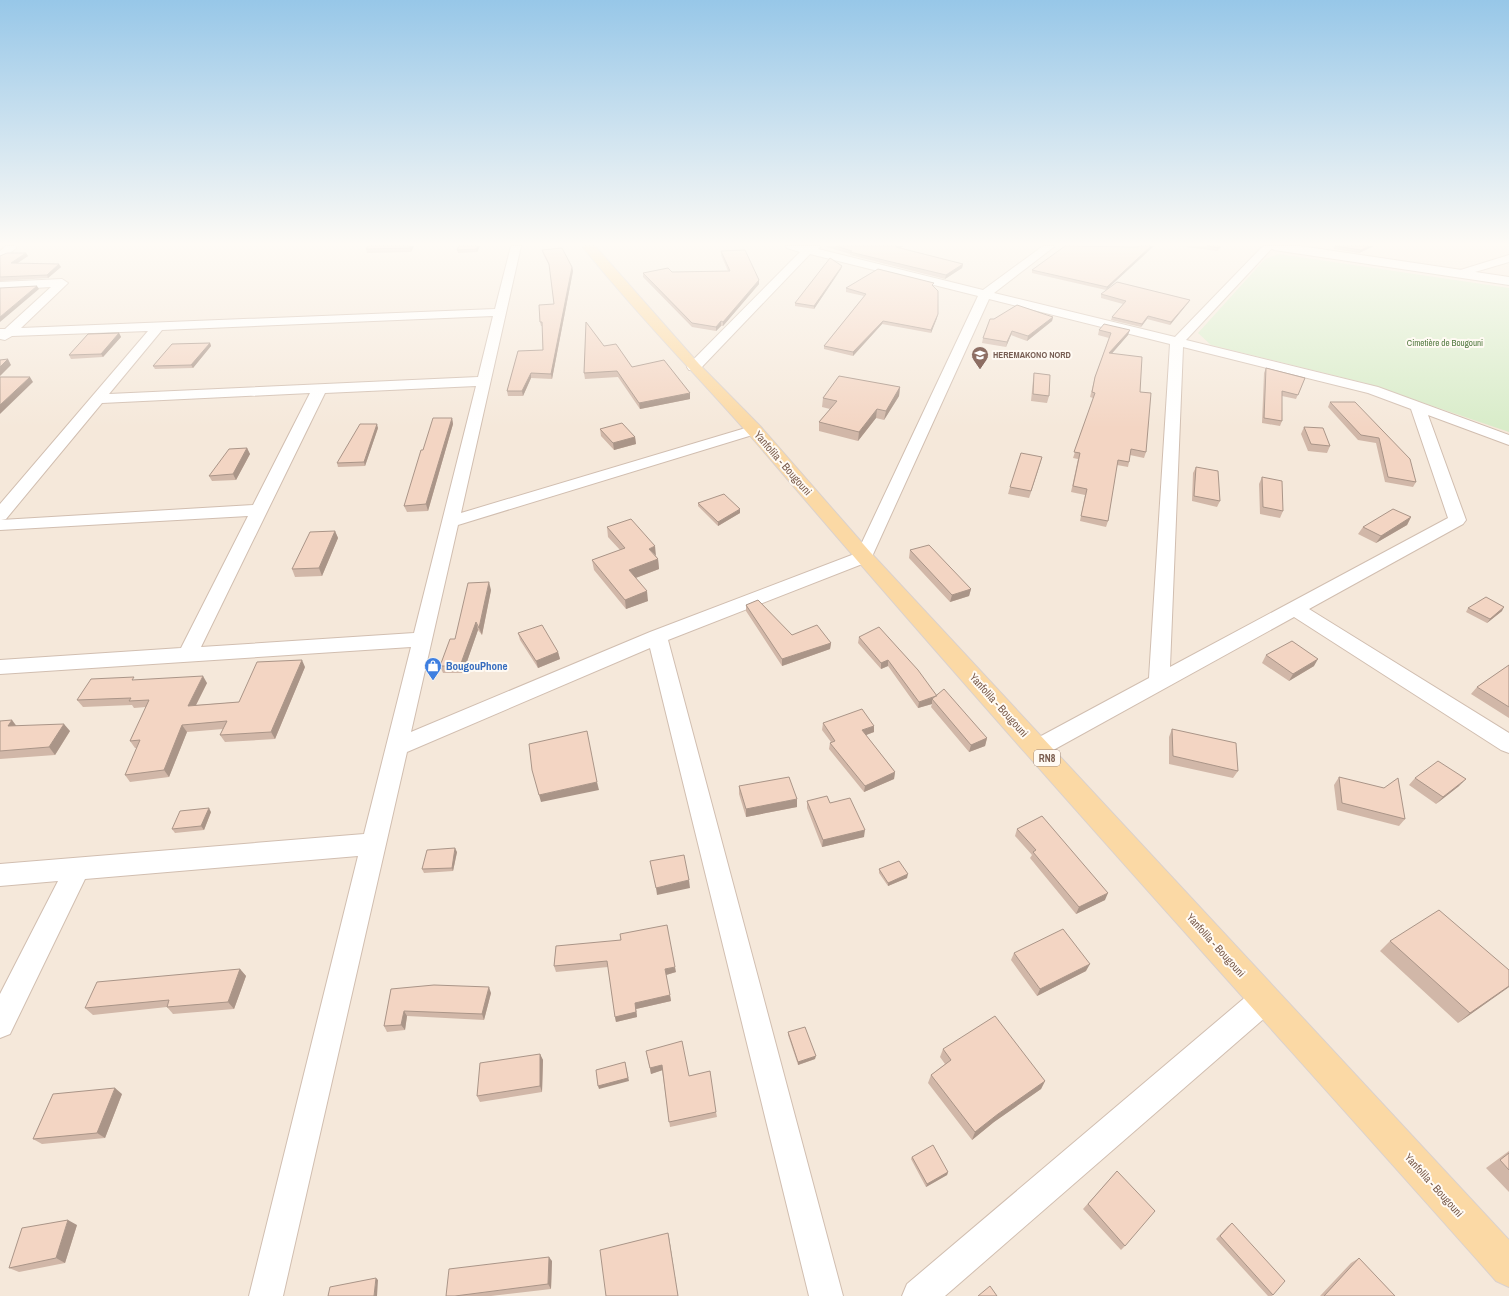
<svg xmlns="http://www.w3.org/2000/svg" width="1509" height="1296" font-family="'Archivo Narrow',sans-serif">
<rect width="100%" height="100%" fill="#fdf6ec"/>
<!-- residential -->
<path fill="#f5e8da" d="M0,246H1509V1296H0Z"/>
<!-- green -->
<path fill="#d8ecc9" d="M1279,254L1509,288V432L1365,383L1211,345L1198,333L1265,259Z"/>
<g fill="none" stroke-linecap="round" stroke-linejoin="round">
<defs>
<path id="minor" d="M6,246H15L16,248L4,258L0,259V251Z
M511,246H521L461,513L749,427H759L762,430L759,433L458,525L411,732L650,632L857,553L978,296L810,254L699,370H689L687,367L689,364L800,252L787,248L786,246H821L818,249L983,290L1043,246H1055L994,293L1175,337L1263,246H1274L1186,340L1378,387L1509,435V445L1428,415L1466,520L1463,524L1309,609L1509,733V753L1501,750L1294,617L1046,754L1038,757L1030,754L1027,748L1030,742L1149,678L1170,344L989,299L870,561L668,640L843,1296H809L650,648L407,752L283,1296H249L358,856L85,879L10,1034L0,1038V994L58,881L0,886V864L364,834L411,647L0,674V660L181,648L248,516L0,530V504L148,331L12,336L5,340L0,339V329H5L51,287L0,290V282L62,279L68,283L21,328L495,309ZM493,316L478,377L109,394L162,330ZM1183,347L1368,393L1411,409L1448,518L1170,667ZM476,386L414,633L201,647L325,393ZM310,393L253,505L1,520L6,519L102,403Z
M1509,255V262L1458,277L1452,274L1454,272Z
M1265,985L1275,989L1279,999L1275,1009L945,1296H902L907,1284L1255,989Z"/>
<path id="tertiary" d="M1268,246H1300L1509,277V285L1274,250Z"/>
<path id="primary" d="M582,246H595L699,364L760,426L871,553L1509,1240V1287L1496,1281C1252,1006 1004,734 766,454C706,384 640,319 582,246Z"/>
</defs>
<!-- minor casing -->
<use href="#minor" stroke="#d1beb0" stroke-width="2"/>
<!-- tertiary casing -->
<use href="#tertiary" stroke="#d1beb0" stroke-width="2"/>
<!-- primary casing -->
<use href="#primary" stroke="#dad1cd" stroke-width="2"/>
<!-- minor -->
<use href="#minor" fill="#fff" fill-rule="evenodd"/>
<!-- tertiary -->
<use href="#tertiary" fill="#fff" fill-rule="evenodd"/>
<!-- primary -->
<use href="#primary" fill="#fbd9a5" fill-rule="evenodd"/>
</g>
<!-- wall -->
<path fill="#d1b7a8" d="M414,246L411,252L367,253L366,249Z
M480,246L477,252L458,253L457,250Z
M824,246H904L901,248L963,264L962,268L945,279L850,255V254Z
M1138,246H1154L1106,290L1032,273V270Z
M1178,246H1220L1218,251Z
M1334,246H1374L1359,253L1334,249Z
M542,250L572,267L573,271L552,379L531,378L523,396H508L507,391L543,350L542,326H541L540,322L554,304L550,267L543,254Z
M721,251L759,280V284L723,326H721L716,331L692,327L643,277V273L728,271L721,255Z
M26,253L28,256L18,263L61,267L48,278L0,281V256Z
M842,266L841,269L814,309L795,306V303Z
M934,287L937,318L931,333L882,324L853,356L824,349V346L864,296L846,292V288Z
M1101,294L1190,300L1188,303L1170,325L1147,319L1141,327L1111,320L1112,317L1123,304L1101,298Z
M1053,317L1052,321L1027,341L1011,335L1006,347L982,343L983,338L994,319Z
M1099,330L1128,335L1112,353L1140,392L1146,452L1144,458L1130,455L1129,462L1128,467L1117,465L1108,521L1106,527L1080,521L1085,495L1071,492L1078,459L1073,458L1093,398L1090,397L1095,377L1109,338L1098,335Z
M119,333L121,337L103,357L71,359L69,355Z
M210,343L211,346L193,368L155,369L153,366Z
M604,346L632,367L690,399L640,409L618,377L585,379L584,373Z
M1266,368L1305,378L1296,399L1282,396V421L1280,426L1262,423L1264,373Z
M1034,373L1049,396L1047,403L1031,401L1033,380Z
M900,387L899,396L884,420L876,418L858,441L819,431V422L830,409L822,407L823,398Z
M1330,402H1355L1416,482L1413,487L1385,482L1376,443L1358,440L1328,407Z
M452,418L453,424L428,511L407,512L404,506L423,450Z
M1304,427L1330,446L1327,453L1308,451L1301,434Z
M378,428L365,466L338,467L337,463Z
M600,429L635,437L636,444L614,450L601,436Z
M247,448L250,454L236,480L212,481L209,476Z
M1042,457L1029,498L1008,494L1010,487Z
M1196,467L1220,501L1217,507L1192,501L1193,473Z
M1262,477L1283,511L1280,518L1260,514L1259,484Z
M698,503L740,513L718,526L698,506Z
M1411,517L1407,525L1376,543L1358,534L1363,527Z
M607,527L656,556L658,559L659,569L636,578L648,601L626,609L594,570L592,560L620,550L608,537Z
M335,531L338,538L322,576L295,577L292,569Z
M910,550L971,589L969,596L950,602L909,558Z
M491,590L482,635L478,630L463,673H443L440,666L455,639Z
M746,605L792,635L831,643L830,649L782,666L746,611Z
M1468,608L1502,611L1487,623L1466,612Z
M518,633L558,652L560,659L538,668L520,640Z
M859,637L937,696L987,738L985,746L969,752L931,707L932,704L918,708L888,666L881,669L858,643Z
M1266,655L1314,666L1289,681L1262,663Z
M1509,665V718L1471,694L1477,687Z
M305,667L275,739L225,742L220,735L223,729L187,732L169,777L130,782L125,775L137,748H135L130,741L146,707L134,708L132,705L83,707L77,700L135,680L207,683L196,705L239,702Z
M0,721L16,726L70,731L55,755L0,759Z
M823,723L874,732L866,735L895,772L894,779L864,792L829,749L830,743L831,742L822,730Z
M1172,729L1238,771L1233,778L1169,764V737Z
M1339,777L1405,819L1399,826L1337,810L1334,785Z
M1415,778L1459,786L1436,804L1409,785Z
M739,786L797,807L746,817L739,794Z
M807,801L830,803L864,837L822,847L807,808Z
M211,812L204,830L175,833L172,829Z
M1017,829L1105,900L1076,914L1030,858L1032,855L1015,836Z
M457,852L453,871L424,873L422,869Z
M879,869L907,878L888,886L879,873Z
M1390,941L1509,987L1458,1023L1380,951Z
M556,946L676,972L666,975L671,1001L636,1009L637,1017L616,1022L615,1017L608,967L556,972L554,966Z
M1014,953L1086,971L1037,996L1011,960Z
M240,969L246,976L234,1009L173,1014L167,1007L93,1015L85,1008Z
M391,989L491,993L484,1020L407,1016L405,1030L387,1032L384,1026Z
M788,1032L815,1059L798,1065L788,1035Z
M943,1049L1045,1081L1041,1089L994,1122L972,1140L928,1083L931,1075L945,1064L940,1057Z
M646,1051L716,1112L717,1117L670,1127L662,1070L651,1074Z
M540,1054L543,1060L542,1092L480,1102L477,1096Z
M122,1094L105,1138L42,1144L33,1139Z
M1509,1151V1192L1486,1168Z
M912,1157L948,1172L947,1175L926,1187L911,1159Z
M1117,1171L1125,1246L1121,1250L1083,1209Z
M1232,1223L1273,1295L1272,1296H1268L1216,1239L1228,1226Z
M77,1225L65,1263L19,1272L9,1268Z
M1359,1258L1395,1296H1320L1351,1263Z
M552,1261L551,1289L491,1296H446Z"/>
<!-- shaded-wall -->
<path fill="#aa9588" d="M410,246H414L411,252L410,248Z
M478,246H480L477,252L476,249Z
M897,246H904L896,250Z
M1151,246H1154L1106,290L1107,287Z
M1369,246H1374L1359,253L1361,250Z
M26,253L28,256L13,266L11,263Z
M59,264L61,267L48,278L47,275Z
M963,264L962,268L945,279L946,275Z
M842,266L841,269L814,309V306Z
M572,267L573,271L552,379L551,374Z
M759,280V284L723,326V322Z
M37,286L39,289L0,322V317Z
M1190,300L1188,303L1170,325L1171,322Z
M938,314L937,318L931,333V330Z
M1148,316L1147,319L1141,327L1142,324Z
M1053,317L1052,321L1027,341L1028,336Z
M721,321V326L716,331V327Z
M883,321L882,324L853,356V352Z
M1130,330L1128,335L1108,358L1109,353Z
M1012,331L1011,335L1006,347L1007,342Z
M119,333L121,337L103,357L101,354Z
M210,343L211,346L193,368L191,365Z
M8,359L11,365L0,376V367Z
M531,373V378L523,396L522,391Z
M30,377L33,382L0,414V405Z
M900,387L899,396L884,420L886,411Z
M690,393V399L640,409L639,403Z
M877,409L876,418L858,441L859,432Z
M452,418L453,424L428,511L426,504Z
M377,424L378,428L365,466L364,462Z
M635,437L636,444L614,450L613,443Z
M247,448L250,454L236,480L233,474Z
M1042,457L1040,464L1029,498L1031,491Z
M740,509V513L718,526V522Z
M1411,517L1407,525L1376,543L1381,536Z
M335,531L338,538L322,576L319,568Z
M655,546L656,556L649,549Z
M658,559L659,569L630,580L629,570Z
M489,582L491,590L482,635L479,628Z
M971,589L969,596L950,602L952,595Z
M647,591L648,601L626,609L625,600Z
M1504,607L1502,611L1487,623L1490,619Z
M476,622L478,630L463,673L460,666Z
M831,643L830,649L782,666V659Z
M558,652L560,659L538,668L536,661Z
M1318,659L1314,666L1289,681L1293,674Z
M302,660L305,667L275,739L271,732Z
M888,660V666L881,669V663Z
M203,676L207,683L192,713L188,706Z
M937,696L932,699V704L918,708L919,702Z
M12,720L18,728L8,726Z
M64,724L70,731L55,755L49,747Z
M182,725L187,732L169,777L164,770Z
M874,726V732L861,737L862,730Z
M987,738L985,746L969,752L971,745Z
M895,772L894,779L864,792L865,786Z
M1466,779L1459,786L1436,804L1443,797Z
M597,782L599,790L541,802L539,795Z
M797,799V807L746,817V809Z
M209,808L211,812L204,830L201,826Z
M865,830L864,837L822,847L823,840Z
M455,848L457,852L453,871L452,868Z
M908,874L907,878L888,886V883Z
M689,880L690,888L657,895L656,888Z
M1108,893L1105,900L1076,914L1079,907Z
M1090,964L1086,971L1037,996L1040,989Z
M675,967L676,972L666,975L665,969Z
M240,969L246,976L234,1009L228,1002Z
M1509,986V987L1458,1023L1470,1013Z
M489,987L491,993L484,1020L482,1014Z
M670,995L671,1001L636,1009L637,1017L616,1022L615,1017L635,1003Z
M404,1011L407,1016L405,1030L401,1025Z
M540,1054L543,1060L542,1092L540,1086Z
M816,1056L815,1059L798,1065V1062Z
M625,1062L629,1081L599,1089L598,1086Z
M662,1065L663,1070L651,1074L650,1068Z
M1045,1081L1041,1089L994,1122L972,1140L975,1132L998,1114Z
M115,1088L122,1094L105,1138L97,1133Z
M948,1172L947,1175L926,1187L927,1184Z
M68,1220L77,1225L65,1263L56,1258Z
M668,1233L669,1237L678,1296Z
M549,1257L552,1261L551,1289L548,1284Z
M376,1278L378,1280L377,1296H374Z"/>
<!-- building -->
<path fill="#f3d5c3" stroke="#aa9588" d="M368,246H410V248L366,249Z
M459,246H478L476,249L457,250Z
M836,246H897L896,247L963,264L946,275L850,252L852,251Z
M1065,246L1138,247V246H1151L1107,287L1032,270Z
M1207,246H1220V248Z
M1335,246H1369L1361,250Z
M562,248L572,267L551,374L531,373L522,391H507L518,351L543,350L542,322H540L539,305L554,304L549,264L542,250Z
M745,250L759,280L723,322L721,321L716,327L692,323L643,273L668,268L672,272L730,271L721,251Z
M7,253H26L11,263L59,264L47,275L0,277V256Z
M830,258L842,266L814,306L795,303Z
M878,269L934,283L932,285L938,291V314L931,330L883,321L853,352L824,346L866,294L846,288Z
M1117,282L1190,300L1171,322L1148,316L1142,324L1112,317L1126,301L1101,294Z
M37,286L0,317V288Z
M1017,305L1053,317L1028,336L1012,331L1007,342L983,338L990,319H994Z
M586,322L604,346L616,344L632,367L664,360L690,393L639,403L617,371L584,373Z
M1104,324L1130,330L1109,353L1142,357L1140,392L1151,393L1146,452L1131,449L1129,462L1118,460L1108,521L1081,516L1087,489L1073,486L1080,453L1074,452L1095,393L1092,392L1095,377L1111,333L1099,330Z
M119,333L101,354L69,355L88,334Z
M210,343L191,365L153,366L172,344Z
M8,359L0,367V360Z
M1266,368L1305,378L1298,395L1282,391V421L1264,418Z
M1034,373L1050,375L1049,396L1033,394Z
M839,376L900,387L886,411L877,409L859,432L819,422L837,401L823,398Z
M0,377H30L0,405Z
M1330,402H1355L1410,459L1416,482L1388,477L1379,438L1361,435Z
M433,418H452L426,504L404,506L421,450H423Z
M622,423L635,437L613,443L600,429Z
M360,424H377L364,462L337,463Z
M1304,427L1323,428L1330,446L1311,444Z
M247,448L233,474L209,476L229,449Z
M1021,453L1042,457L1031,491L1010,487Z
M1196,467L1218,471L1220,501L1194,496Z
M1262,477L1282,481L1283,511L1263,507Z
M724,494L740,509L718,522L698,503Z
M1393,509L1411,517L1381,536L1363,527Z
M631,519L655,546L649,549L658,559L629,570L647,591L625,600L592,560L625,548L607,527Z
M335,531L319,568L292,569L310,532Z
M929,545L971,589L952,595L910,550Z
M489,582L479,628L476,622L460,666H440L450,639H455L468,583Z
M1486,597L1504,607L1490,619L1468,608Z
M758,600L792,635L817,625L831,643L782,659L746,605Z
M542,625L558,652L536,661L518,633Z
M879,627L918,670L937,696H936L919,702L888,660L881,663L859,637Z
M1292,641L1318,659L1293,674L1266,655Z
M302,660L271,732L220,735L227,721L182,725L164,770L125,775L140,740L130,741L149,700L129,701L131,698L77,700L91,679L134,677L132,680L203,676L188,706L239,702L257,662Z
M1509,665V707L1477,687Z
M944,689L987,738L971,745L932,699Z
M862,709L874,726L862,730L895,772L865,786L830,743L835,741L823,723Z
M12,720L8,726L64,724L49,747L0,751V721Z
M1172,729L1236,743L1238,771L1173,756Z
M587,731L597,782L539,795L532,770L529,744Z
M1438,761L1466,779L1443,797L1415,778Z
M789,777L797,799L746,809L739,786Z
M1339,777L1384,788L1398,778L1405,819L1342,803Z
M827,796L830,803L850,798L865,830L823,840L807,801Z
M209,808L201,826L172,829L180,811Z
M1042,816L1108,893L1079,907L1033,852L1036,850L1017,829Z
M455,848L452,868L422,869L427,850Z
M684,855L689,880L656,888L650,861Z
M899,861L908,874L888,883L879,869Z
M1439,910L1509,970V986L1470,1013L1390,941Z
M667,925L675,967L665,969L670,995L635,1003L636,1012L615,1017L607,961L554,966L556,946L621,940L620,934Z
M1063,929L1090,964L1040,989L1014,953Z
M240,969L228,1002L167,1007L169,1000L85,1008L97,982Z
M434,985L489,987L482,1014L404,1011L401,1025L384,1026L391,989Z
M995,1016L1045,1081L998,1114L975,1132L931,1075L951,1060L943,1049Z
M805,1027L816,1056L798,1062L788,1032Z
M682,1041L689,1076L710,1071L716,1112L669,1122L662,1065L650,1068L646,1051Z
M540,1054V1086L477,1096L480,1063Z
M625,1062L628,1078L598,1086L596,1070Z
M115,1088L97,1133L33,1139L53,1094Z
M933,1145L948,1172L927,1184L912,1157Z
M1509,1153V1170L1500,1160Z
M1117,1171L1155,1211L1125,1246L1088,1204Z
M68,1220L56,1258L9,1268L22,1228Z
M1232,1223L1285,1281L1273,1295L1220,1236Z
M668,1233L678,1296H606L600,1250Z
M549,1257L548,1284L455,1296H446L449,1269Z
M1359,1258L1395,1296H1324Z
M376,1278L374,1296H328L330,1287Z
M990,1286L997,1296H978Z"/>
<!-- sky -->
<linearGradient id="sky" x2="0" y2="1"><stop stop-color="#97c7e8"/><stop offset="0.57" stop-color="#fefbf6"/><stop offset="1" stop-color="#fefbf6" stop-opacity="0"/></linearGradient>
<rect width="1509" height="428" fill="url(#sky)"/>
<!-- icons -->
<defs>
<symbol id="school-pin" viewBox="-11 -11 22 30"><path d="M0 17L-7.5 6A9.5 9.5 0 1 1 7.5 6Z" fill="#8d6e63" stroke="#fffaf3"/><path d="M0-5L7-2L0 1L-7-2ZM-4 1L0 2.5L4 1V4Q0 6-4 4Z" fill="#fff"/></symbol>
<symbol id="shop-pin" viewBox="-11 -11 22 30"><path d="M0 17L-7.5 6A9.5 9.5 0 1 1 7.5 6Z" fill="#3f7fe0" stroke="#fffaf3"/><path d="M-5-2.5h2.3a2.7 3.5 0 0 1 5.4 0H5L5.5 6h-11ZM-1.5-2.5h3a1.5 2.3 0 0 0-3 0Z" fill="#fff"/></symbol>
</defs>
<g fill-rule="evenodd">
<use href="#school-pin" x="970" y="345" width="20" height="27"/>
<use href="#shop-pin" x="423" y="656" width="20" height="27"/>
</g>
<g text-anchor="middle" dominant-baseline="central" stroke-width="4" stroke-linejoin="round" paint-order="stroke">
<!-- far-park labels -->
<g font-size="9" fill="#537a41" stroke="#fffaf3">
<text x="1445" y="343">Cimetière de Bougouni</text>
</g>
<!-- far-education labels -->
<g font-size="9" font-weight="bold" fill="#785e54" stroke="#fffaf3" text-anchor="start">
<text x="993" y="355">HEREMAKONO NORD</text>
</g>
<!-- shield labels -->
<rect fill="#fffaf3" stroke="#a28b7f" stroke-width="1" x="1034" y="750" width="26" height="16" rx="3"/>
<g font-size="10" font-weight="bold" fill="#7a5c4d">
<text x="1047" y="758">RN8</text>
</g>
<!-- street labels -->
<g font-size="11" fill="#7a5c4d" stroke="#fffaf3">
<text transform="translate(783 463) rotate(49)">Yanfolila - Bougouni</text>
<text transform="translate(999 705) rotate(48)">Yanfolila - Bougouni</text>
<text transform="translate(1216 945) rotate(48)">Yanfolila - Bougouni</text>
<text transform="translate(1434 1185) rotate(48)">Yanfolila - Bougouni</text>
</g>
<!-- shop labels -->
<g font-size="11" font-weight="bold" fill="#366cbe" stroke="#fffaf3" text-anchor="start">
<text x="446" y="666">BougouPhone</text>
</g>
</g>
</svg>
